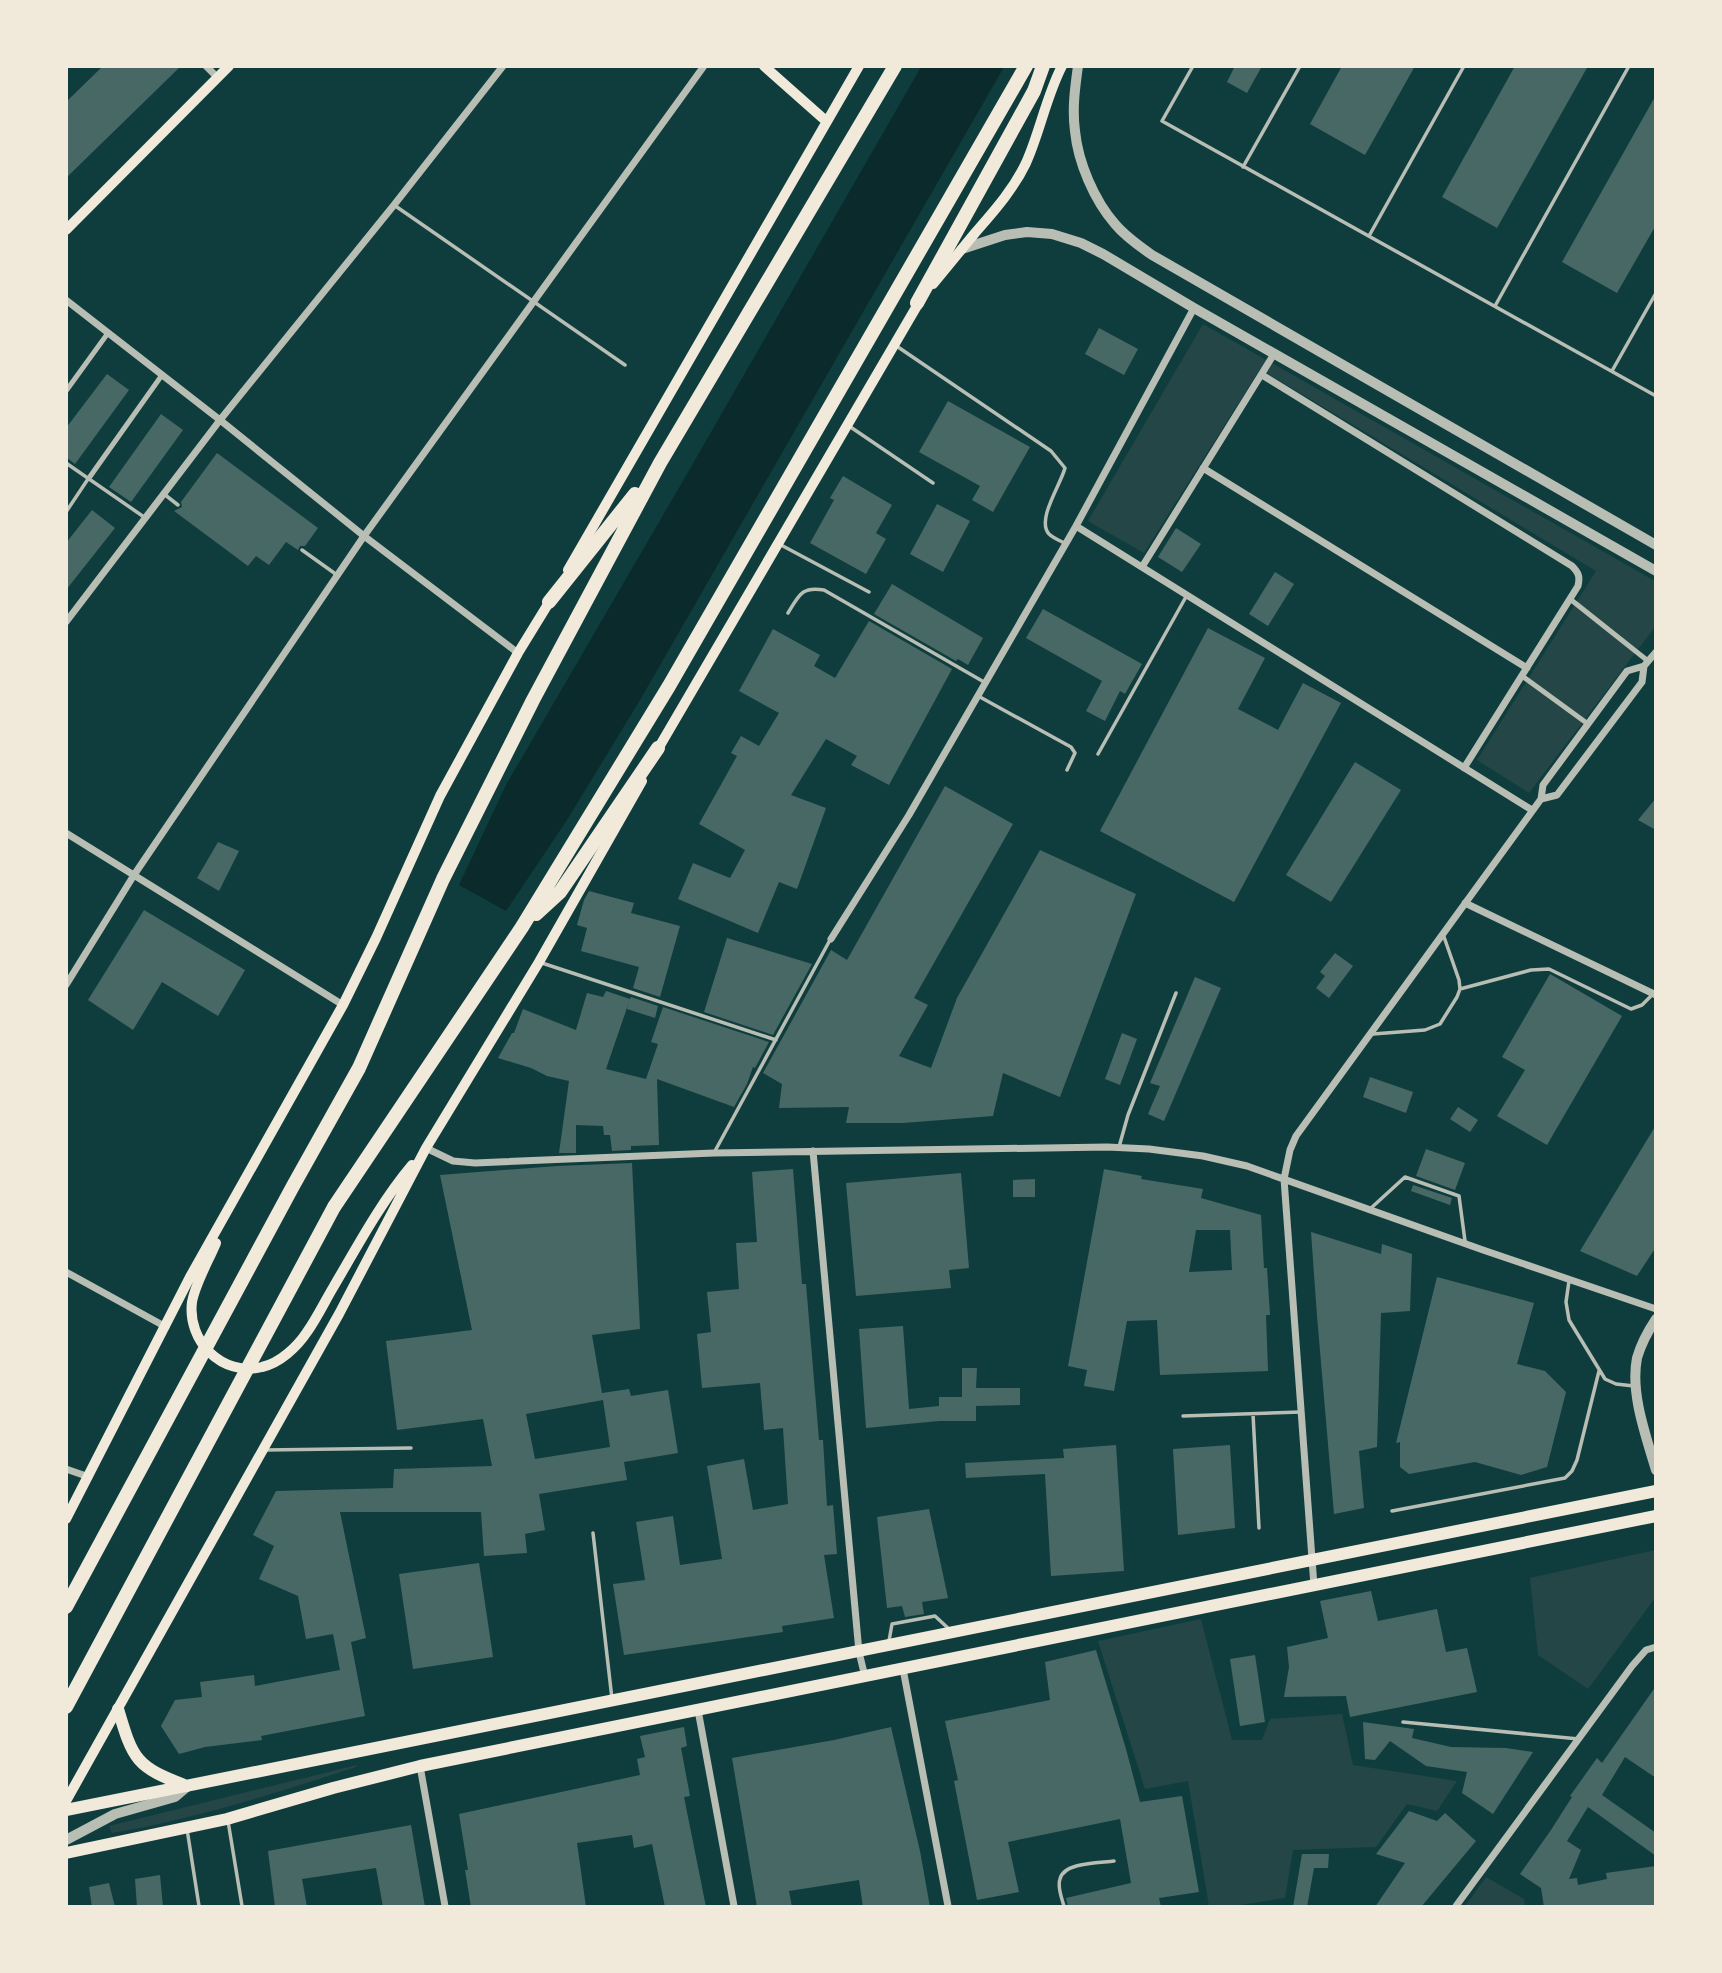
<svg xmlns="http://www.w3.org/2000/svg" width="1722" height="1973" font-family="'PT Serif',serif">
<rect width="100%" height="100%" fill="#0f3d3e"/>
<!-- green -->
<path fill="#244646" d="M1203,324L1655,581V627L1529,793L1477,760L1596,571L1260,369L1144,553L1088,521Z
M1655,1550V1598L1588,1689L1538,1655L1530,1578Z
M1201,1619L1232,1740H1262L1270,1719L1342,1714L1353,1765L1457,1781L1437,1811L1407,1804L1376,1847L1293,1850L1285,1898L1234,1906H1209L1188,1781L1145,1789L1098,1641Z
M357,1765L356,1767C277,1793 194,1819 112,1833L109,1826Z
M1486,1877L1524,1899L1525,1906H1465Z"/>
<!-- water -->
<path fill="#0a2a2b" d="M921,67H1004L640,700L567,820L506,911L459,885L506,785L680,486Z"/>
<!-- building -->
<path fill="#486865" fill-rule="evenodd" d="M103,66H181L66,178V102Z
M1235,66H1262L1247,93L1227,82Z
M1342,66H1415L1365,155L1310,124Z
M1515,66H1588L1497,228L1442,197Z
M1656,95V225L1617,293L1562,262Z
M1099,328L1138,349L1124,375L1085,354Z
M107,374L129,390L75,464L66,457V428Z
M948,401L1030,447L993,512L972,500L980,486L919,452Z
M161,414L183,430L131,502L109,487Z
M217,453L318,528L305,546H300L298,550L286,542L269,565L256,556L248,566L174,511L182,507L181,502Z
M843,476L892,505L876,533L886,539L866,574L810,543L834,500L830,498Z
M937,504L970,521L943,572L910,554Z
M92,510L115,528L66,590V543Z
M1176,528L1201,544L1182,572L1158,557Z
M1275,572L1294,584L1268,626L1249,614Z
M892,584L983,638L968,665L958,659L956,661L874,614Z
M1043,609L1142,664L1125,694L1120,691L1105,721L1086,711L1102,681L1026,638Z
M869,621L952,669L889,785L851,765L857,756L826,739L791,795L826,808L797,889L779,882L758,933L678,899L693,863L730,878L745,850L699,824L737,756L731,753L741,736L759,746L779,713L739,691L773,629L820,655L814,666L835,678Z
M1208,628L1265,658L1238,709L1278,730L1303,683L1341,703L1234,902L1100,831Z
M1355,762L1401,790L1331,902L1286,875Z
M945,786L1013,824L914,998L928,1005L899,1056L931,1068L957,998L1040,850L1136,894L1060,1097L1003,1073L993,1116L903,1123H846L849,1107L779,1108L782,1084L763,1073L831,950L847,960Z
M1656,798V830L1638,820Z
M218,842L239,851L219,891L197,878Z
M589,891L634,903L631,913L680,926L660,997L633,988L639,967L581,951L587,928L577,925L584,900Z
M144,910L245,970L218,1016L162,982L133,1030L88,1000Z
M727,938L812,964L773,1035L704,1012Z
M1335,953L1353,966L1329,998L1316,988L1325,976L1320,972Z
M1550,974L1622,1016L1547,1145L1497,1116L1525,1070L1502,1057Z
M1195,977L1221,988L1164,1121L1148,1114L1160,1086L1150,1083Z
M606,991L630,999L631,997L658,1006L655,1018L627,1009L629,1002L606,1069L646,1079L658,1044L651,1042L663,1007L769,1042L755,1068L753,1067L747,1084L734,1107L657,1079L659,1145L631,1146V1150L612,1151L610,1135H604L603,1126L576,1125V1153H559L569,1081L547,1076L531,1068L498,1058L512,1033H514L523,1009L576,1030L587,993L603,997Z
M1122,1033L1137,1039L1120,1085L1105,1079Z
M1370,1077L1413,1092L1406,1113L1363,1097Z
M1458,1107L1478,1120L1470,1132L1450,1119Z
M1656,1125V1247L1637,1276L1580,1251Z
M1426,1149L1465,1163L1455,1190L1416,1176Z
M632,1163L640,1329L592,1335L602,1393L629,1389L631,1396L668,1390L678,1453L624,1462L627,1480L539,1494L545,1530L525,1534L527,1553L484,1556L481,1512H340L366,1638L351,1642L365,1716L261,1736L262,1740L205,1747L179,1754L161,1726L175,1700L202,1697L200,1682L254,1675L255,1686L340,1670L333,1634L306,1639L298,1596L259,1579L274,1546L253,1535L276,1491L393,1488L394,1469L492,1466L483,1419L397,1430L386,1341L472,1330L440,1175L557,1166ZM603,1400L610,1447L535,1459L526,1414Z
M793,1169L802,1284H806L819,1440H823L827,1506L833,1505L837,1554L824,1555L834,1618L782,1626L783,1632L624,1655L613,1584L645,1580L636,1522L673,1516L680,1565L722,1559L707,1466L744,1459L753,1510L788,1504L783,1428L764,1430L760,1383L702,1388L697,1334L711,1332L707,1292L739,1289L736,1243L757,1242L752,1172Z
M1104,1169L1142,1176L1141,1179L1203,1189L1201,1198L1261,1215L1264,1268H1267L1270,1315H1266L1268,1371L1160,1375L1157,1320L1127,1321L1114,1391L1084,1386L1087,1370L1068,1366ZM1196,1230H1230L1232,1270L1189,1272Z
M961,1173L969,1268L949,1270L951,1288L856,1296L846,1183Z
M1035,1179V1197H1013V1180Z
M1413,1185L1452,1198L1450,1205L1411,1191Z
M1311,1232L1381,1254L1382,1244L1412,1254L1410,1311L1381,1313L1377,1447L1359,1451L1364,1508L1334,1514L1317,1316Z
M1437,1277L1534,1303L1517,1364L1545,1371L1566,1392L1547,1467L1521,1475L1475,1462L1409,1474L1400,1467V1442L1396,1443Z
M903,1326L909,1409L939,1406V1397H962V1368H977L976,1388H1020V1405L976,1406V1421H939L866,1428L859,1329Z
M1116,1445L1124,1571L1051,1576L1045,1474L966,1478L965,1463L1064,1458L1063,1449Z
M1230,1445L1235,1528L1178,1535L1173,1449Z
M929,1509L948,1598L922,1602L924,1614L905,1617L902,1606L887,1608L877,1517Z
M479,1563L493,1657L413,1669L399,1574Z
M1371,1591L1378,1621L1437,1609L1446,1652L1467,1648L1477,1692L1350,1717L1346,1696L1284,1697L1289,1667L1287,1647L1328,1638L1320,1601Z
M1096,1650L1126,1749L1140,1802L1182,1796L1199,1892L1159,1898L1161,1907H1068L1066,1898L1131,1883L1120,1819L1008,1842L1019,1892L977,1900L954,1781L958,1780L945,1721L1050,1700L1045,1662Z
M1255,1655L1265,1722L1240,1726L1230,1659Z
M1656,1686V1778L1625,1757L1602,1795L1656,1833V1856L1588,1807L1567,1841L1581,1850L1569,1879L1577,1878L1578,1885L1607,1879L1606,1873L1656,1866V1905L1544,1907L1541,1888L1520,1874L1551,1830L1572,1797L1570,1796L1597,1758L1602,1763Z
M1363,1722L1414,1729L1412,1738L1451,1747L1506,1748L1533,1752L1493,1814L1462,1793L1467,1772L1426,1766L1390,1741L1375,1760L1365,1759Z
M684,1727L687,1746L681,1748L690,1796L684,1797L706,1907H665L652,1844L634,1848L632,1835L577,1843L586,1907H471L465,1870H468L459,1814L640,1775L637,1759L645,1757L640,1736Z
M891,1727L920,1851L930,1907H863L859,1880L789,1891L792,1907H757L732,1758L834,1740Z
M1409,1811L1437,1821L1445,1813L1476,1841L1421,1907H1375L1405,1863L1376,1854Z
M411,1825L425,1907H383L376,1868L302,1879L307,1907H275L268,1851Z
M1302,1854H1329L1328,1868H1314L1307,1907H1293Z
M160,1875L163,1907H137L135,1879Z
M109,1883L115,1907H92L89,1887Z"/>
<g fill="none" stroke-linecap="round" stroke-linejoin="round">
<!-- service -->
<path stroke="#b8beb3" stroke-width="3.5" d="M1193,66L1162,121L1656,396
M1243,167L1300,66
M394,205L625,365
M1369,236L1464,66
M1495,306L1629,66
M895,345L1051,451L1065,468C1061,484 1036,520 1049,534C1053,538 1059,540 1064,543
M1612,371L1656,293
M849,426L933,483
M66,463L144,517
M164,494L178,505
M66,512L88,479
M781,545L869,592
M302,550L337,575
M788,613C799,595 802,586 824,590L984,682
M980,697L1071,747L1075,753L1067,770
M1098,754L1187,595
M542,963L776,1040
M1460,989L1531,970L1549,969L1631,1009L1642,1005L1652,995
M1373,1034L1425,1030L1440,1024L1457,997L1460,989L1459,980L1443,934
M1119,1147L1128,1115L1176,993
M715,1151L830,940
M1370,1209L1405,1177L1459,1196L1465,1241
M1569,1281L1566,1302L1569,1320L1605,1379L1616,1384L1634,1386
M1253,1414L1259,1528
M1183,1416L1301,1412
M265,1450L411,1448
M1392,1511L1565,1478L1572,1471L1577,1460L1599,1371
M593,1533L612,1699
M889,1641L892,1624L935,1616L949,1629
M1403,1722L1579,1739
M228,1821L242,1906
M187,1829L199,1906
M1064,1906C1062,1899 1057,1887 1060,1879C1064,1862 1100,1863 1114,1861"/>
<!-- pedestrian -->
<path stroke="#b8beb3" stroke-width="5" d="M66,391L108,333
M89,478L162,375
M1570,599L1648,661
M1522,676L1588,724"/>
<!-- minor -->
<path stroke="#b8beb3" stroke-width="7" d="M206,66L218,78
M66,300L220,420L364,536L518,653
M1262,375L1572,566C1579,573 1580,577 1578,586L1464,768
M1203,468L1527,668
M1076,526L1532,810
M1142,567L1274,354
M66,622L220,420L394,205L503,66
M1541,799L1557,795L1642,682L1644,666
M66,833L343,1005
M1465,903L1656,995
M831,939L909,815L1076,526L1194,308
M66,985L134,875L364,536L704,66
M426,1148L453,1161L475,1163L714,1153L1107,1147L1149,1149L1203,1156L1247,1166L1483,1250L1656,1309
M813,1151L859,1652L865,1677
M66,1272L166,1327
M66,1469L89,1477
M1314,1586L1284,1179L1290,1150L1296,1136L1541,799L1543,785L1627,671L1644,666L1656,652
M903,1669L948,1906
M698,1710L734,1906
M420,1766L445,1906
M1456,1906L1632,1666L1646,1650L1656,1647"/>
<!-- tertiary -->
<path stroke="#b8beb3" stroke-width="10" d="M1078,66C1075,88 1072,109 1075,131C1078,162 1094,200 1115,224C1125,236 1139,246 1152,255L1656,545
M962,249L1005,235L1027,232L1052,234L1081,243L1103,254L1194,308L1656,571
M1656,1319C1648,1331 1641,1344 1637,1358C1630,1393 1646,1436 1656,1470
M66,1840L115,1814L175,1797L188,1786"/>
<!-- secondary -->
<path stroke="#f1e9da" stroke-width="10" d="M764,66L826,121
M66,230L229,66
M933,284C947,267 961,250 975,233C994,211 1013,190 1026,163C1040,132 1046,97 1062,66
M568,570L859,66
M655,754L921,299
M216,1243C209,1260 195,1284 192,1302C187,1341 222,1377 262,1367C280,1363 297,1347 307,1332C317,1318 325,1301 334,1286C358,1245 381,1202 412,1165
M66,1519L190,1277L343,1005L376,938L440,796L518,653L553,596
M66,1801L339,1314L426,1148L539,962L642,781"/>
<!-- primary -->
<path stroke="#f1e9da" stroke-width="12" d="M118,1709C133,1760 136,1767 187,1786
M66,1810L1656,1491
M66,1853L227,1819L333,1788L420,1766L1656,1516"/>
<!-- motorway -->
<path stroke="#f1e9da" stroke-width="14" d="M917,303L1034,91L1043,66
M549,602L635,494
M536,914L560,892L658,748
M66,1607L293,1186L359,1068L443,879L533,700L660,463L895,66
M66,1707L334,1207L522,927L669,686L1026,66"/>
</g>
<!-- border -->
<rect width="1722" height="1973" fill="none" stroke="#f1e9da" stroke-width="136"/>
</svg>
